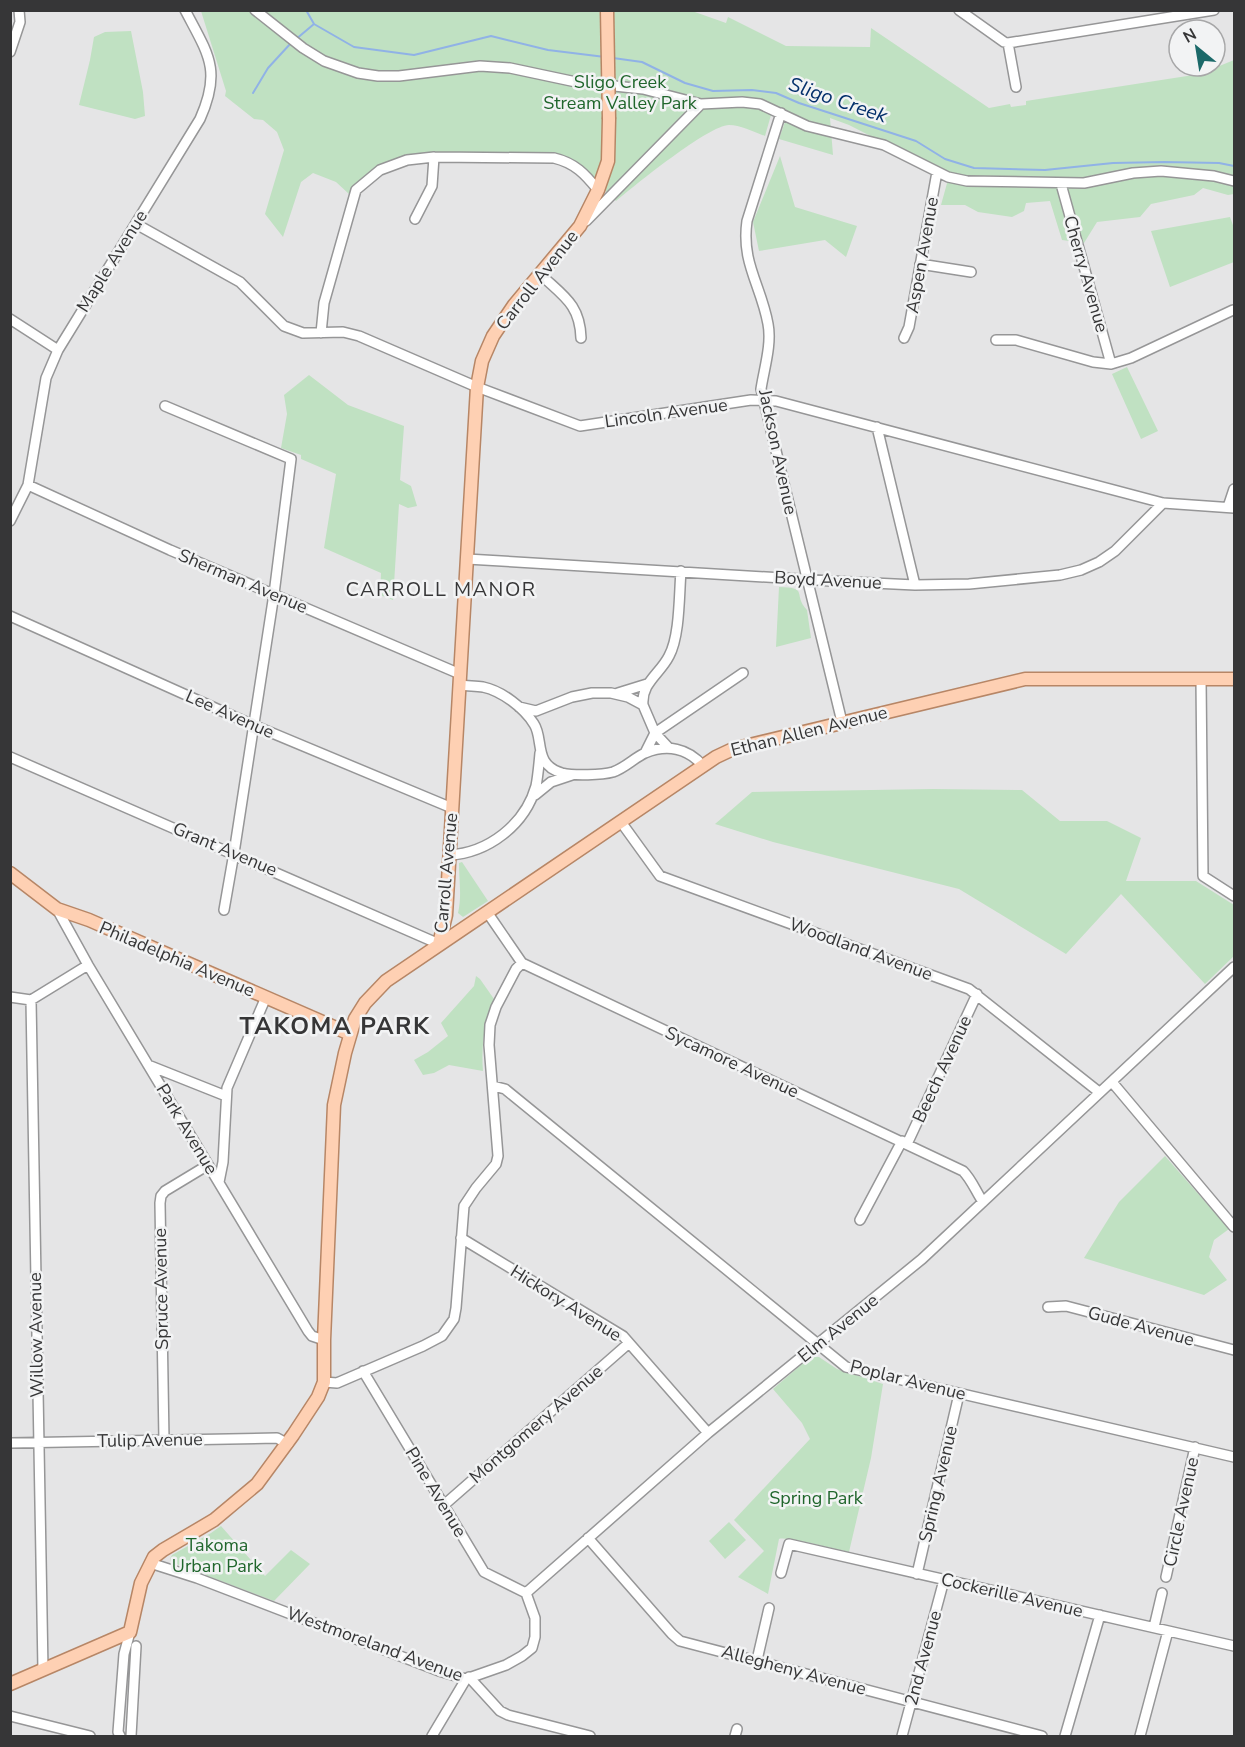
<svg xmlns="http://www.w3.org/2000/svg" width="1245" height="1747" font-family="'Nunito Sans',sans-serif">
<rect width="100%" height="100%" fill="#e5e5e6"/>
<!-- green -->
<path fill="#c0e1c2" d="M201,11H692L726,23L728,17L786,46L870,47L871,28L989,108L1010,104L1011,107L1026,105V101L1200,74L1234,60V194L1228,195L1203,188L1194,195L1151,204L1140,217L1097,222L1084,243L1062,240L1050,201L1026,203L1024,211L1012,217L978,212L965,205H941L949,176L849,125L830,118L833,155L779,139L786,119L771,115L765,136C754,132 740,125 729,125C709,125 634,186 616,201L577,164L556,158L411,157L376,170L349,194L336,182L313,173L301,182L283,237L265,214L284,150L277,132L263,120L254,119L225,96L226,91Z
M131,31L143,92L145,116L135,119L79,105L90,60L94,37L105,32Z
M780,156L795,207L857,226L846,257L825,240L759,251L753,222Z
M1230,217L1234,228V262L1170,287L1151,231Z
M1127,367L1158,431L1141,439L1112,374Z
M309,375L348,405L404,426L400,480L411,486L417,506L408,508L399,504L393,600L380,595L381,573L324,548L336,474L301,459V455L281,448L287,414L284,395Z
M779,587C810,588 792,594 807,610L811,638L776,647Z
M933,789L1022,790L1060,821H1107L1141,838L1126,881H1196L1234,905V956L1205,984L1121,894L1066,954L959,889L773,842L715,824L752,792Z
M462,862L488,901L463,917L458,913C462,896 459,881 459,863Z
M476,976L480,979L494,999C484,1023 481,1046 483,1071L449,1065L434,1073L423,1075L414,1060L428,1052L448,1036L441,1023L474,986Z
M1165,1156L1229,1229L1214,1240L1209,1257L1227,1280L1204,1295L1084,1258L1119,1202Z
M810,1357H819L837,1369L883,1384L871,1458L849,1552C837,1550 787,1536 779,1539L768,1594L738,1577L764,1551L734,1520L810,1439L802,1423L773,1389Z
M729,1522L746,1540L725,1559L709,1541Z
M221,1526L265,1576L291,1550L310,1564L274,1601L171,1562L170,1559L172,1555L211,1533Z"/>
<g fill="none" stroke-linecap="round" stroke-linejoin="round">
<!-- stream -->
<path stroke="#90b2e6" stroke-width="2" d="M306,10L314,24L354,47L414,55L491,36L548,50L605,57
M295,40L314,24
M613,58L642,62L685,83L713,91L752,90L776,93L799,103L916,141L945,159L974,168L1045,170L1113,163L1164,162L1219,163L1234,166
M253,93L268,68L291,43"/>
<defs>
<path id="minor" d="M255,10L303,48L324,61L358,73L378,76H399L480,66L510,68L576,82L643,89L701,104L742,102L760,104L807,126L884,145L948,177L967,181L1084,183L1133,173L1161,171L1214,176L1234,181
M959,10L1004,42L1008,43L1214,10
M1008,43L1016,87
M10,52L20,22L19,10
M781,113L747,221C741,263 761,285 768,324C772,344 764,369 761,389L842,722
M1061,184L1111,364
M415,219L432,186L434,157
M586,221L701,104
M136,224L240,282L284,326L303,333L343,332L359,336L477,387L580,426L751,400L776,401L1163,503L1234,508
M920,264L971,272
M540,274C563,296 580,304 581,338
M10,319L58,350
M321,333L324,303L356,190L380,170L407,160L434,157L554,158C575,163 585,174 598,190
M904,338L909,327L937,172
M996,340H1016L1093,362L1111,364L1131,358L1233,310
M165,406L291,459L274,594L234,853L224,910
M877,427L915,585
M28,485L170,550L460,674
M1228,507L1234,489
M10,521L28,485L46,378L58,350L200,119C222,70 208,54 185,10
M467,559L832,581L915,585L969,584L1060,575L1081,570L1099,562L1115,551L1163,503
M10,616L253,725L452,808
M1201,679L1203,876L1234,896
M460,685C467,686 475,686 483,687C502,691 524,708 534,724C544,739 533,765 562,773C574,776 602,775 613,772C625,768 634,758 645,753C667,744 688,748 703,766
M618,693L647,684
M643,705C641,683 660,674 669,656C680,636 679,595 681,571
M519,707L536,711L572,697L592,693H611L628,697L643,705L655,733L668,747
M645,753L655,733L743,673
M10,757L439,944
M535,795L551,782L572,775
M621,822L660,876L969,989L1099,1092
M449,855C488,853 525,825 536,786C538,776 539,764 540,753
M57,909L88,965L308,1331L312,1336L324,1340
M487,912L522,963L963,1171C972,1180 976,1192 983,1202
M10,997L31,1000L88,965
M31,1000L43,1670
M148,1065L226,1096
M1112,1082L1234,1227
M493,1086L505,1089L846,1367L1234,1457
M907,1144L977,994
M219,1182L223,1162L227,1088L266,997
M860,1220L902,1141
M461,1238L623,1336L708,1433
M1048,1307L1066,1306L1234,1350
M363,1371L484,1572L526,1593
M324,1382L337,1383L423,1346L442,1336L454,1319L456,1308L464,1206L476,1188L496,1164L498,1156L489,1045L490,1025L496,1007L516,969L522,963
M164,1440L160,1203L161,1196L165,1191L208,1165
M10,1443L277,1438L288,1444
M444,1505L629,1343
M588,1538L672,1634L680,1641L1042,1736
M150,1563L197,1578L439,1671L466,1679L506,1665L522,1656L532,1648L535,1637V1618L526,1593
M781,1573L789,1544L1234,1646
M917,1574L959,1394
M1166,1577L1195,1447
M526,1593L708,1433L922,1259L1234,967
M1154,1627L1162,1593
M757,1660L769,1608
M469,1677L500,1711L508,1715L590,1736
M10,1716L90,1736
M120,1736L118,1732L124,1654L130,1632
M131,1736L136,1646
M432,1736L466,1679
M735,1736L737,1729
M902,1736L944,1580
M1065,1736L1100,1615
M1140,1736L1168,1631"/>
<path id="major" d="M10,873L57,909L89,920L350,1034
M439,944L446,915L477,387L482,361L493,336L514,305L580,226L598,190L608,161L609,119
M10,1684L130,1632L141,1583L154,1557L163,1550L214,1520L257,1484L293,1435L318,1397L324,1382V1340L334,1105L345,1053L355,1019L365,1003L386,981L716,757L733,749L1025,679H1234"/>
</defs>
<!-- minor casing -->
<use href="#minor" stroke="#969697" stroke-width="12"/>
<!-- major casing -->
<use href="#major" stroke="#b78666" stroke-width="15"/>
<!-- minor -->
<use href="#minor" stroke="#fff" stroke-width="9"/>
<!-- major -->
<use href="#major" stroke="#fed0b3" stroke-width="12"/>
<defs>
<path id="major-bridge" d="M607,10L609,119"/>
</defs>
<!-- major-bridge casing -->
<use href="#major-bridge" stroke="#b78666" stroke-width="15" stroke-linecap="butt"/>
<!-- major-bridge -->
<use href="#major-bridge" stroke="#fed0b3" stroke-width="12"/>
</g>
<g text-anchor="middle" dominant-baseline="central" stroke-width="5" stroke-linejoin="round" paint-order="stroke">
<!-- park labels -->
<g font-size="18" fill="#20662c" stroke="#f2f3f4">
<text x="620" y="82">Sligo Creek<tspan x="620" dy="21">Stream Valley Park</tspan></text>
<text x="816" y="1498">Spring Park</text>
<text x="217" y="1545">Takoma<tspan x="217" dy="21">Urban Park</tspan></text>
</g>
<!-- street labels -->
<g font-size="18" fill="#363637" stroke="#f2f3f4">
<text transform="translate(922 255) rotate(-80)">Aspen Avenue</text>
<text transform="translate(112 261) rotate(-58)">Maple Avenue</text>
<text transform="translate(1086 274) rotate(74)">Cherry Avenue</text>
<text transform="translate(537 280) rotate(-52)">Carroll Avenue</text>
<text transform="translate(666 413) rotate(-8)">Lincoln Avenue</text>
<text transform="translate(778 452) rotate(78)">Jackson Avenue</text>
<text transform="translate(828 580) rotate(3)">Boyd Avenue</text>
<text transform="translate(243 581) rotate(23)">Sherman Avenue</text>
<text transform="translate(230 714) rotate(24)">Lee Avenue</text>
<text transform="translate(809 731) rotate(-14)">Ethan Allen Avenue</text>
<text transform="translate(225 849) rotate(23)">Grant Avenue</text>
<text transform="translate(446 873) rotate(-85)">Carroll Avenue</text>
<text transform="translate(861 949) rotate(20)">Woodland Avenue</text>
<text transform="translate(177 959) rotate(23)">Philadelphia Avenue</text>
<text transform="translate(732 1062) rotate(25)">Sycamore Avenue</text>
<text transform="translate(942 1069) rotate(-65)">Beech Avenue</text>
<text transform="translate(187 1129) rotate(59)">Park Avenue</text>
<text transform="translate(161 1289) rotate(-91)">Spruce Avenue</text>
<text transform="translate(566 1303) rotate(32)">Hickory Avenue</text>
<text transform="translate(1141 1326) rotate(15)">Gude Avenue</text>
<text transform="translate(838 1328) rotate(-39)">Elm Avenue</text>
<text transform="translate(36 1335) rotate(-91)">Willow Avenue</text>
<text transform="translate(908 1380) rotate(14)">Poplar Avenue</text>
<text transform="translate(536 1424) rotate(-41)">Montgomery Avenue</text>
<text transform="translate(150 1440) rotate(-1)">Tulip Avenue</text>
<text transform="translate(938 1484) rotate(-77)">Spring Avenue</text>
<text transform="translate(436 1492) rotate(59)">Pine Avenue</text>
<text transform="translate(1181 1512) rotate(-78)">Circle Avenue</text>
<text transform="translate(1012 1595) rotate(13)">Cockerille Avenue</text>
<text transform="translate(375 1644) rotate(20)">Westmoreland Avenue</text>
<text transform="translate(923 1658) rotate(-75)">2nd Avenue</text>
<text transform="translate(794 1670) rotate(15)">Allegheny Avenue</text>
</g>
<!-- water labels -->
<g font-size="20" font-style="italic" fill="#04306b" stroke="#f2f3f4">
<text transform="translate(838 100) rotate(19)">Sligo Creek</text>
</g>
<!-- neighbourhood labels -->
<g font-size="20" letter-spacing="1.5" fill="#363637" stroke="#f2f3f4">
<text x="441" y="589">CARROLL MANOR</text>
</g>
<!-- district labels -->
<g font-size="24" font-weight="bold" letter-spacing="1.5" fill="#363637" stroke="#f2f3f4">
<text x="335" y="1026">TAKOMA PARK</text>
</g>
</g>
<!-- border -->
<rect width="1245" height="1747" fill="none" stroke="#363637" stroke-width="24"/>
<!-- north arrow -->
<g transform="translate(1197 48) rotate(330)"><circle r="28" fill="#f2f3f4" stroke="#a7a7a8" stroke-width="1.5"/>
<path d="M0-4.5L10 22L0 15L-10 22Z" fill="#1b6969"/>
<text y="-9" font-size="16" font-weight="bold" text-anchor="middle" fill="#363637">N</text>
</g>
</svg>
